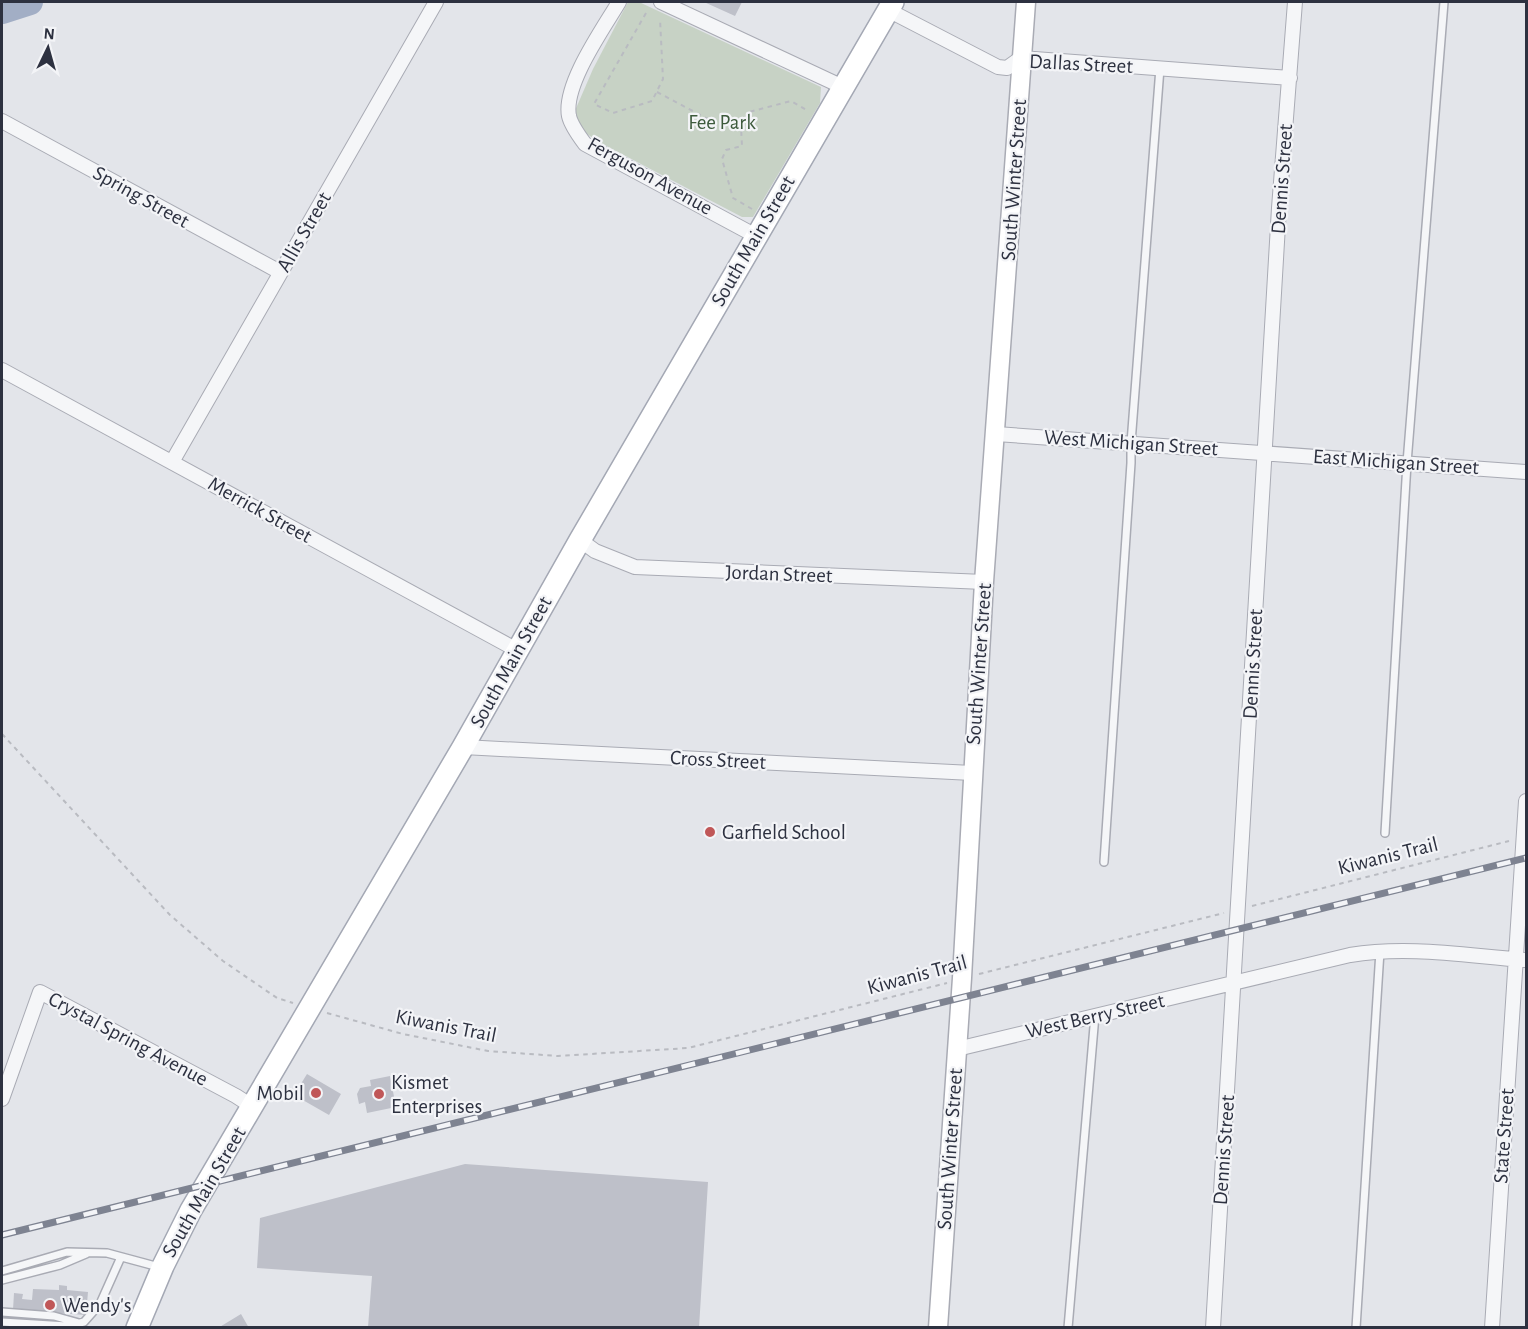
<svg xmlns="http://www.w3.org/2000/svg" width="1528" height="1329" font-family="'Alegreya Sans',sans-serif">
<rect width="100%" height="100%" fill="#e3e5ea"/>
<!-- green -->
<path fill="#c7d2c5" d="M628,2H639L821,87L820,103L753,217H742L597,141L583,131L574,113L593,69Z"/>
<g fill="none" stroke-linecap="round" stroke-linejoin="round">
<!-- river -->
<path stroke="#a2aec5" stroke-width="26" d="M2,11L30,2"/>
</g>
<!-- building -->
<path fill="#bec0c9" d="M704,2H742L735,16Z
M307,1074L341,1094L329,1115L294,1095Z
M390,1076L396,1107L367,1113L365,1102L359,1104L357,1094L360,1088L371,1086L370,1080Z
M465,1164L708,1182L699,1328L368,1327L372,1276L257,1268L260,1218Z
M59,1285L67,1286V1290L88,1292L86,1315L13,1310L14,1293L23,1294L22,1299L32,1300L33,1289L59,1290Z
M241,1314L249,1328H218Z"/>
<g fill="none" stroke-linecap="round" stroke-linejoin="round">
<defs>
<path id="lane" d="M1385,833L1407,463L1444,2
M1104,862L1131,463V443L1160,68
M2,1271L67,1252L107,1253L159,1267
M2,1280L60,1265L86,1254
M2,1312L54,1316L79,1323
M2,1322L67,1326L84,1322L100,1304L121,1257
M1068,1328L1095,1015
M1356,1328L1380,951"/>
<path id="street" d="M619,2C603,29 563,85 569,116C571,125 579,136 585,144L756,236
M661,2L843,87
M888,10L998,67L1007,68L1021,58L1290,78
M2,121L280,272
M2,370L517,650
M996,434L1526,472
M172,462L436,2
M580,540L595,551L635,567L984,582
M463,747L972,773
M957,1049L1350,955C1409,945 1468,956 1526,960
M2,1099L40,992L236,1096L253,1107
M1213,1328L1279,208L1295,2
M1492,1328L1526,801"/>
<path id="secondary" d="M938,1328L962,978L984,582L1026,2"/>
<path id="primary" d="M137,1328L163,1266L191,1210L463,747L580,540L893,2"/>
</defs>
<!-- lane casing -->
<use href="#lane" stroke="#a9abb4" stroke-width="10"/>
<!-- street casing -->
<use href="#street" stroke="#a9abb4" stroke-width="16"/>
<!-- secondary casing -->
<use href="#secondary" stroke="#a9abb4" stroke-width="21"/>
<!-- primary casing -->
<use href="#primary" stroke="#a4a8b4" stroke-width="24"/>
<!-- path -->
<path stroke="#b9bbc1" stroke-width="2" stroke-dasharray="4.5 4.5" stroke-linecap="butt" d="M646,13L594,104L613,113L652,101L663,79L660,19
M657,92L721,126L741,127
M752,209L733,198L722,159L726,150L742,146L741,127L749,112L791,101L808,111
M2,734L170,915L223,961L277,998L293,1003
M1252,906L1509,841
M979,974L1224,913
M327,1013L403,1034L488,1051L558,1056L688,1048L947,983"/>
<!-- lane -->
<use href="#lane" stroke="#f5f6f8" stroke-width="7"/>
<!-- street -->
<use href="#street" stroke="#f5f6f8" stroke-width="14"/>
<!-- secondary -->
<use href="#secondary" stroke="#fff" stroke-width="18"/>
<!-- primary -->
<use href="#primary" stroke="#fff" stroke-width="21"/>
<defs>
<path id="rail" d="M2,1235L1526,858"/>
</defs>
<!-- rail casing -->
<use href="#rail" stroke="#7e8391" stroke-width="7"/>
<!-- rail -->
<use href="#rail" stroke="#f3f4f7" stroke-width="4.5" stroke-dasharray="14" stroke-linecap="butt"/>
</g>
<!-- markers -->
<g fill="#c05758" stroke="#f3f4f7" stroke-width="2">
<circle cx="710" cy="832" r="6"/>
<circle cx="316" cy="1093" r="6"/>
<circle cx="379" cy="1094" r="6"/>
<circle cx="50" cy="1305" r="6"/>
</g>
<g text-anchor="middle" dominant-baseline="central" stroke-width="4.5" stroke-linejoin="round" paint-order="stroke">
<!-- street labels -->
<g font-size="21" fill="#2d3140" stroke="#f3f4f7">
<text transform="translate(1081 64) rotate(3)">Dallas Street</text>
<text transform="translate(650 176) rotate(29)">Ferguson Avenue</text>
<text transform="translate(1282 179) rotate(-86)">Dennis Street</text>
<text transform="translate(1014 180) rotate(-86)">South Winter Street</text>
<text transform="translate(141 197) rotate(29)">Spring Street</text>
<text transform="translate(304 232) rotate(-60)">Allis Street</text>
<text transform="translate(753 241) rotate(-60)">South Main Street</text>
<text transform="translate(1131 443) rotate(4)">West Michigan Street</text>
<text transform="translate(1396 462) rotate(4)">East Michigan Street</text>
<text transform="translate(260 510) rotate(29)">Merrick Street</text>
<text transform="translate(779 574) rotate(2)">Jordan Street</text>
<text transform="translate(511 662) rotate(-61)">South Main Street</text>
<text transform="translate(979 664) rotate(-86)">South Winter Street</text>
<text transform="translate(1253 664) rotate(-87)">Dennis Street</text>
<text transform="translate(718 760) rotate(3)">Cross Street</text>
<text transform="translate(1388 856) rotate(-14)">Kiwanis Trail</text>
<text transform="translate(917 975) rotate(-15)">Kiwanis Trail</text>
<text transform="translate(1095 1016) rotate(-13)">West Berry Street</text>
<text transform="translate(446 1026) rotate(11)">Kiwanis Trail</text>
<text transform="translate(128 1039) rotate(28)">Crystal Spring Avenue</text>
<text transform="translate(1504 1136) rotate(-86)">State Street</text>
<text transform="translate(950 1149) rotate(-86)">South Winter Street</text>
<text transform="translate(1224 1150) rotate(-86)">Dennis Street</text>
<text transform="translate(204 1192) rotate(-60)">South Main Street</text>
</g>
<!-- park labels -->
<g font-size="21" fill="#3d5a3c" stroke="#f3f4f7">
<text x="722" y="122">Fee Park</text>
</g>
<!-- poi labels -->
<g font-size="21" fill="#2d3140" stroke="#f3f4f7" text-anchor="start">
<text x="722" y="832">Garfield School</text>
<text x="391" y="1082">Kismet<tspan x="391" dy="24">Enterprises</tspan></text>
<text x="304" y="1093" text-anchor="end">Mobil</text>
<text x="62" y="1305">Wendy's</text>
</g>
</g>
<!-- border -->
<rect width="1528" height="1329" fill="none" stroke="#2d3140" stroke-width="6"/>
<!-- north arrow -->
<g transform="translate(48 48) rotate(5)" stroke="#f3f4f7" stroke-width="4.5" paint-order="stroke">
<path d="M0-4.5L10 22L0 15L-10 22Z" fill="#2d3140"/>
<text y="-9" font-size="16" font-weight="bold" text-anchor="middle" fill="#2d3140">N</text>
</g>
</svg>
